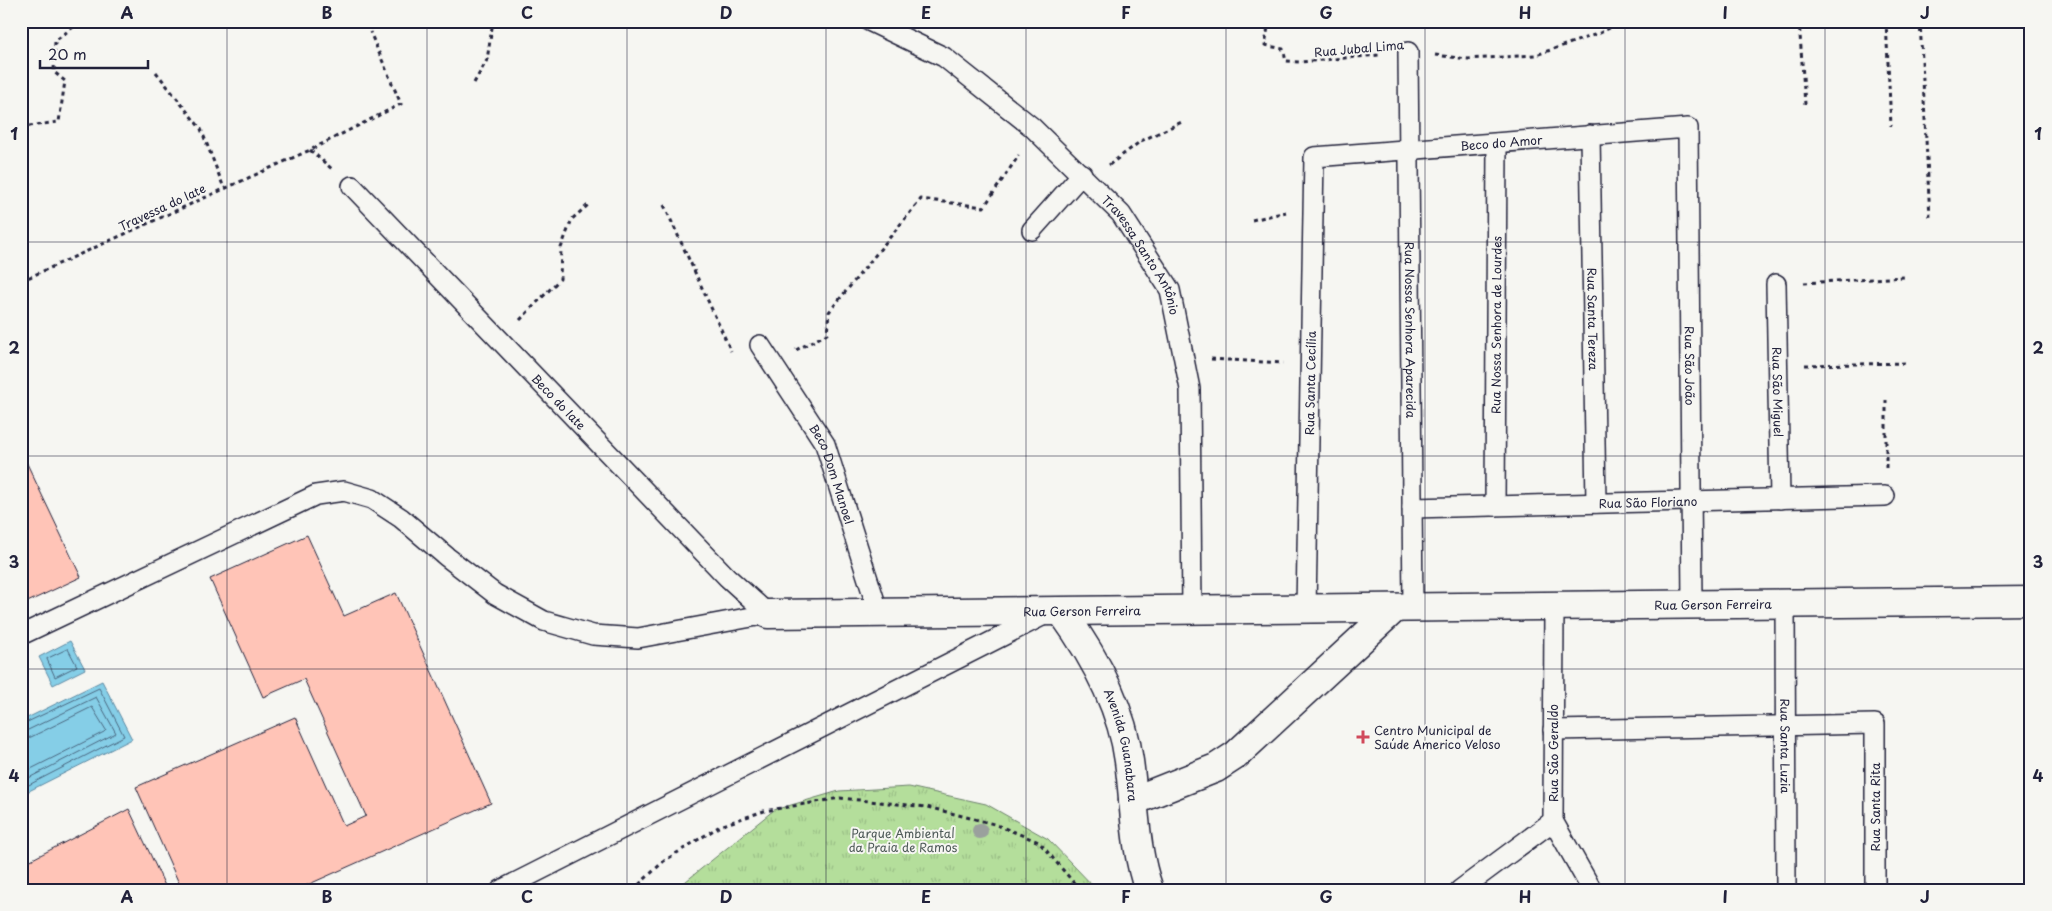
<svg xmlns="http://www.w3.org/2000/svg" width="2052" height="911" font-family="'Playpen Sans',sans-serif">
<defs>
<pattern id="park-tufts" width="24" height="20" patternUnits="userSpaceOnUse" patternTransform="scale(1.25)"><rect width="24" height="20" fill="#b4de9b"/><path d="M3 7l-1-3M5 7V3M7 7l1-3M15 17l-1-3M17 17v-4M19 17l1-3" fill="none" stroke="#9abe86"/></pattern>
</defs>
<rect width="100%" height="100%" fill="#f6f6f2"/>
<filter id="ink" filterUnits="userSpaceOnUse"><feTurbulence type="fractalNoise" baseFrequency=".02" numOctaves="2"/><feDisplacementMap in="SourceGraphic" scale="10" xChannelSelector="R" yChannelSelector="G"/><feConvolveMatrix kernelMatrix="1 2 1 2 8 2 1 2 1" color-interpolation-filters="sRGB"/></filter>
<g filter="url(#ink)">
<!-- park -->
<path fill="url(#park-tufts)" stroke="#6b806b" d="M909,787L986,804L1048,839L1097,890H675L774,810L839,791Z"/>
<!-- water -->
<path fill="#85cee7" stroke="#5d89a2" d="M70,641L85,669L53,685L39,657Z
M102,681L132,739L21,795V721Z"/>
<g fill="none" stroke-linecap="round" stroke-linejoin="round">
<!-- shore -->
<path stroke="#4a6780" stroke-width="1" d="M68,649L77,666L55,677L47,659Z
M21,725L99,688L124,736L21,789
M21,731L28,730L96,697L116,733L21,782
M21,739L31,737L92,707L106,730L104,732L21,774"/>
</g>
<!-- building -->
<path fill="#ffc4b7" stroke="#22223b" d="M21,451L81,577L21,605Z
M307,535L344,616L396,593L491,803L296,890H182L136,787L295,717L344,826L366,816L304,679L263,697L210,579Z
M129,809L167,890H21V865Z"/>
<g fill="none" stroke-linecap="round" stroke-linejoin="round">
<defs>
<g id="lane">
<path id="s1" d="M869,21L944,57L1032,127L1121,214L1170,290L1190,389L1192,610"/>
<path id="s2" d="M1408,52L1413,608"/>
<path id="s3" d="M1590,135L1596,503"/>
<path id="s4" d="M352,186L727,577L768,614"/>
<path d="M1032,230L1082,174"/>
<path id="s5" d="M1776,284L1780,499"/>
<path id="s6" d="M760,345L825,444L879,614"/>
<path id="s7" d="M1495,506L1497,143"/>
<path id="s8" d="M1412,508L1885,496"/>
<path id="s9" d="M1785,604L1786,890"/>
<path d="M1554,606L1553,821L1592,890"/>
<path id="s10" d="M1306,609L1314,157L1688,128L1692,604"/>
<path d="M21,635L316,495L344,491L372,499L401,518L447,557L495,594L544,621L593,635L638,638L768,614"/>
<path d="M1553,730L1875,724V890"/>
<path d="M501,890L1046,614"/>
<path d="M1460,890L1553,821"/>
</g>
<g id="street">
<path id="s11" d="M1062,612C1094,656 1122,706 1129,761C1135,804 1134,848 1149,890"/>
<path id="s12" d="M768,614L2031,601"/>
<path d="M1133,801L1216,768L1236,755L1395,608"/>
</g>
</defs>
<!-- lane casing -->
<use href="#lane" stroke="#22223b" stroke-width="22"/>
<!-- street casing -->
<use href="#street" stroke="#22223b" stroke-width="31"/>
<!-- path -->
<path stroke="#22223b" stroke-width="3" stroke-dasharray="4 4" stroke-linecap="butt" d="M1269,21L1265,45L1283,49L1286,61L1300,62L1379,55
M1799,21L1805,104
M1886,21L1891,126
M1920,21L1930,218
M1435,55L1468,59L1536,55L1600,33L1623,21
M156,72L201,129L224,188
M474,83L487,60L493,21
M21,127L59,122L65,81L54,72L55,41L81,21
M310,150L332,169
M1109,165L1141,141L1184,121
M664,205L731,351
M1252,220L1286,212
M21,281L310,150L401,104L370,32
M1804,283L1904,277
M520,320L560,279L561,248L572,219L588,205
M796,350L827,334L829,312L921,199L984,207L1019,155
M1211,359L1283,363
M1805,365L1909,363
M1886,468V400
M633,890L664,861L720,826L764,811L840,798L927,807L994,824L1039,842L1080,890"/>
<!-- lane -->
<use href="#lane" stroke="#f6f6f2" stroke-width="19"/>
<!-- street -->
<use href="#street" stroke="#f6f6f2" stroke-width="28"/>
</g>
<!-- trees -->
<circle fill="#9aa09d" cx="980" cy="831" r="8"/>
</g>
<!-- grid -->
<path fill="none" stroke="#22223b" stroke-width="1" stroke-opacity="0.55" d="M227,21V890M427,21V890M627,21V890M826,21V890M1026,21V890M1226,21V890M1425,21V890M1625,21V890M1825,21V890M21,242H2031M21,456H2031M21,669H2031"/>
<!-- markers -->
<path fill="#d1495b" stroke="#f6f6f2" stroke-width="2" d="M1360.5 729.5h5v5h5v5h-5v5h-5v-5h-5v-5h5z"/>
<g text-anchor="middle" dominant-baseline="central" stroke-width="4" stroke-linejoin="round" paint-order="stroke">
<!-- street labels -->
<g font-size="12" fill="#22223b" stroke="#f6f6f2">
<text transform="translate(1359 48) rotate(-5)">Rua Jubal Lima</text>
<text stroke="none"><textPath href="#s10" startOffset="640">Beco do Amor</textPath></text>
<text transform="translate(162 207) rotate(-25)">Travessa do Iate</text>
<text stroke="none"><textPath href="#s1" startOffset="366">Travessa Santo Antônio</textPath></text>
<text stroke="none"><textPath href="#s3" startOffset="184">Rua Santa Tereza</textPath></text>
<text stroke="none"><textPath href="#s7" startOffset="181">Rua Nossa Senhora de Lourdes</textPath></text>
<text stroke="none"><textPath href="#s2" startOffset="278">Rua Nossa Senhora Aparecida</textPath></text>
<text stroke="none"><textPath href="#s10" startOffset="1065">Rua São João</textPath></text>
<text stroke="none"><textPath href="#s10" startOffset="226">Rua Santa Cecília</textPath></text>
<text stroke="none"><textPath href="#s5" startOffset="108">Rua São Miguel</textPath></text>
<text stroke="none"><textPath href="#s4" startOffset="299">Beco do Iate</textPath></text>
<text stroke="none"><textPath href="#s6" startOffset="149">Beco Dom Manoel</textPath></text>
<text stroke="none"><textPath href="#s8" startOffset="236">Rua São Floriano</textPath></text>
<text stroke="none"><textPath href="#s12" startOffset="945">Rua Gerson Ferreira</textPath></text>
<text stroke="none"><textPath href="#s12" startOffset="314">Rua Gerson Ferreira</textPath></text>
<text stroke="none"><textPath href="#s11" startOffset="148">Avenida Guanabara</textPath></text>
<text stroke="none"><textPath href="#s9" startOffset="142">Rua Santa Luzia</textPath></text>
<text transform="translate(1553 753) rotate(-90)">Rua São Geraldo</text>
<text transform="translate(1875 807) rotate(-90)">Rua Santa Rita</text>
</g>
<!-- poi labels -->
<g font-size="12" fill="#22223b" stroke="#f6f6f2" text-anchor="start">
<text x="1374" y="730">Centro Municipal de<tspan x="1374" dy="14">Saúde Americo Veloso</tspan></text>
</g>
<!-- park labels -->
<g font-size="12" fill="#4e5a58" stroke="#f6f6f2">
<text x="903" y="833">Parque Ambiental<tspan x="903" dy="14">da Praia de Ramos</tspan></text>
</g>
</g>
<!-- margin -->
<rect width="2052" height="911" fill="none" stroke="#f6f6f2" stroke-width="55"/>
<!-- scale -->
<path d="M40 60v8h108v-8" fill="none" stroke="#22223b" stroke-width="2.5"/>
<text x="48" y="60" font-size="15" fill="#22223b" stroke="#f6f6f2" stroke-width="4" paint-order="stroke">20 m</text>
<rect x="28" y="28" width="1996" height="856" fill="none" stroke="#22223b" stroke-width="2"/>
<g font-size="16" text-anchor="middle" font-weight="bold" fill="#22223b">
<text x="127" y="19">A</text>
<text x="327" y="19">B</text>
<text x="527" y="19">C</text>
<text x="726" y="19">D</text>
<text x="926" y="19">E</text>
<text x="1126" y="19">F</text>
<text x="1326" y="19">G</text>
<text x="1525" y="19">H</text>
<text x="1725" y="19">I</text>
<text x="1925" y="19">J</text>
<text x="14" y="140">1</text>
<text x="2038" y="140">1</text>
<text x="14" y="354">2</text>
<text x="2038" y="354">2</text>
<text x="14" y="568">3</text>
<text x="2038" y="568">3</text>
<text x="14" y="782">4</text>
<text x="2038" y="782">4</text>
<text x="127" y="903">A</text>
<text x="327" y="903">B</text>
<text x="527" y="903">C</text>
<text x="726" y="903">D</text>
<text x="926" y="903">E</text>
<text x="1126" y="903">F</text>
<text x="1326" y="903">G</text>
<text x="1525" y="903">H</text>
<text x="1725" y="903">I</text>
<text x="1925" y="903">J</text>
</g>
</svg>
